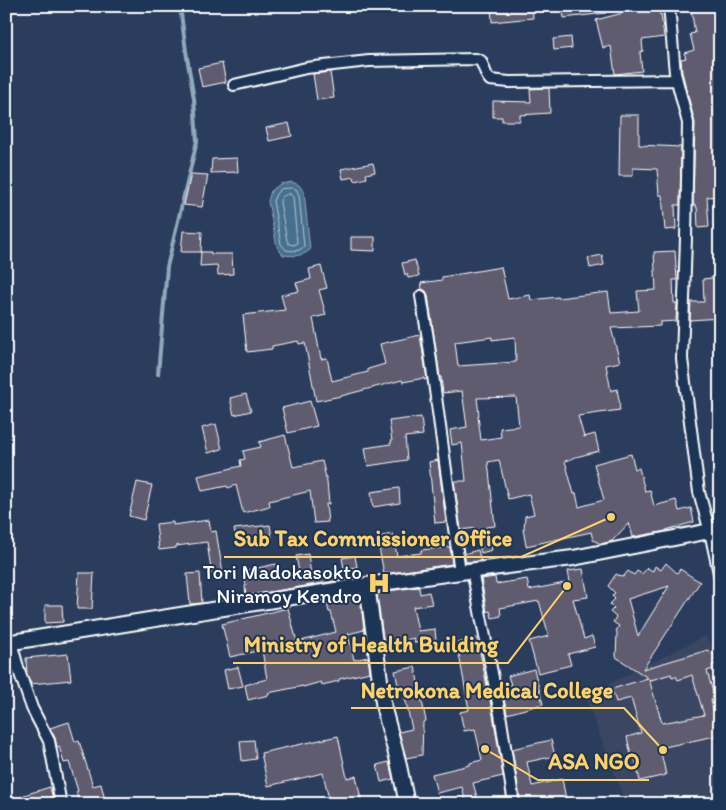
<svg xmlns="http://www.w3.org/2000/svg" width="726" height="810" font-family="Itim,sans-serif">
<rect width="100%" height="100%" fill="#2a3d5c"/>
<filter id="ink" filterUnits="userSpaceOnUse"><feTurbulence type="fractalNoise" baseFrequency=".02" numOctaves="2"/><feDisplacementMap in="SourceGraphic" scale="10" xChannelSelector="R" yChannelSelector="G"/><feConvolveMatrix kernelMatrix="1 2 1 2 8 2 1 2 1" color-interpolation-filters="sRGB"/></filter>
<g filter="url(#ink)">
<!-- built -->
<path fill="#3a4662" d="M705,636L720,658V804H626L585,696Z"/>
<!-- water -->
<path fill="#476f8e" stroke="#91a9bb" d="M292,182L299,185L304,192L310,250C301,257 294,256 283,255L277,247L268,201L271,191L280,184Z"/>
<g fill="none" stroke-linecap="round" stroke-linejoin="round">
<!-- shore -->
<path stroke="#b5c5d2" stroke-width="1" d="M292,188L296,189L299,195L304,246C300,252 292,251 286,250L281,244L273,201L276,194L281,189Z
M290,194L293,197L297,242L296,244L293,245L289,244L287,241L280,202C281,196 284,195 290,194Z"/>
<!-- stream -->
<path stroke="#91a9bb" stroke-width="4" d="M158,374L167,267L197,141L194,99L186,51L180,6"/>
</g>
<!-- building -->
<path fill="#605b6f" stroke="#fff" fill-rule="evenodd" d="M491,6H532L533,18L492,22Z
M562,6H605L606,13L564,18Z
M621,6H658L660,15L661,14L664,37L642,40L643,51L640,52L642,71L615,74L611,46L603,48L596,20L623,13Z
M707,6H716L720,31V175H719L720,196L707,197L709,227L698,228L697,207H696V205H693L695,123L682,72L681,59L686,58L684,53L694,50L690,34L695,33L691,9Z
M571,37L572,48L554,50L553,39Z
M222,63L226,82L202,87L198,68Z
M330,72L334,98L317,100L313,74Z
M549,88L550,113L520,115V121H502V117H493V101L531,102L530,89Z
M620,115H639V145L681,147L680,205H675L676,229L665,230L662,195H659L657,169L633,168V176H619Z
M289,123L292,136L269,141L266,128Z
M237,158L238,172L211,173L212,159Z
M373,163L375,172L366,174L367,178L355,181L354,177L343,179L341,169Z
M191,174L208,175L202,207L184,205Z
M183,231L202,232L201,252H181Z
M351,237H375V251L351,250Z
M675,251L677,280H673L674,303H677L676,321L660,322V326L611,328L620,362L606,365L611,391L617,389L620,405H619L620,410L578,416L584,437L595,434L599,451L572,458V459L565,461L574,494L576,493L579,507L604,500L594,464L631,454L635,469L639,468L645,491L650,490L654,506L676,500L679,511L691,508L694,522L666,530V531L633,537L629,523L612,541L601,544L593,540L591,532L526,546L523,529H524L525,516L534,514L529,494L508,499L499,460L488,462L495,526L486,527L492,550L481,553L475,528L461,530L454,481H466L462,443L452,445L450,430L467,427L462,391L443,393L441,377H440L428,295L426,291L422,289L421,283L442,280V277L501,267L508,299L530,295L531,300L558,297V298L608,292L611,313L639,311L637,291L656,290L654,252ZM492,337V340L515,337L516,362L458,366L455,342ZM516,397L519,426L500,428L501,437L481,440L478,416L479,415L477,398Z
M201,252H211V254H232L233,274L218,275L217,265L200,266Z
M602,255L604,265L590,268L588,258Z
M415,260L419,276L408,278L407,274L405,275L402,263Z
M321,266L327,288L319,290L326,315L313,318L321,359L327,358L332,381L368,372V369L385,364L380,344L420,335L427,379L424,380V378L403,382L402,380L341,396L316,401L305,343L299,344L298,341L272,346V349L247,352L243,315L285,310L281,295L299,291L296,283L311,279L309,269Z
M720,277V318L690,320L691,302H704L703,279Z
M246,394L251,411L234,415L230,398Z
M310,401L317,426L288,433L282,408Z
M421,417L423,435L405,437L407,460L368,466L365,448L391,444V441H392L389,421Z
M216,424L222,449L208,453L202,428Z
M285,435L293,467L322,461L327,482L329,504H326L328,522L314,523L310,491L269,501L270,506L243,513L236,485L228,488L227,486L202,491L198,476L241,466L240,460L245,459L243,451L261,447L259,442Z
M438,460L446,522L435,523L429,462Z
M137,482L152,485L144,520L129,516Z
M399,488L400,503L373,507L371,492Z
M209,520L211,532L216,531L223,574L212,576L207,542L176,546V548L159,550L156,524L173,522V525Z
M270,525L272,538L237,541L234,529Z
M393,534L397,556L421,553V550L450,547L452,564L384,574L377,537Z
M478,550L481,561L466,562L464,554Z
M308,554L311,574L333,570L335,581L246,596L245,586L246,585L243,571L276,564L278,575L299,572L296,556Z
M355,556L357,567L344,569L342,558Z
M666,563L677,573L680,569L700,582L643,669L708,650L710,653L713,652L716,664L712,665L713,669L707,671L715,699L711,700L719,735L660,748L666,775L640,781L634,754L631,755L627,737L641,733L631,698L616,702L612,689L648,678L616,657L617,632L616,631L619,626L613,622L616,617L610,612L614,608L610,604L615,599L612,596L615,593L608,586L616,574L623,577L628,571L634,575L637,571L642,574L647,568L653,571L655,566L661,570ZM669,586L638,636L628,599ZM671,674L672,677L676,676L678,680L692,675L704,715L662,723L649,679L651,680Z
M583,569L588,597L573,599L584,639L592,636L595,647L568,654L571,665L538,673L529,641L549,636L539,601L500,608L501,616L492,618L490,611L487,612L481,579L495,577L496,584L527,579L529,590L570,582L568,571Z
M79,573H94L92,609H77Z
M200,573L202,603L190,604L187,574Z
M419,587L420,594L429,592L432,604L413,607L418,631L435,629L436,640L415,643L414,638L384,645L377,594L387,591Z
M360,595L364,630L348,634L354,660L368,657L370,672L339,679V681L322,685L321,682L303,687V686L268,693L269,695L248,700L245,685L267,679L262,650L230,657L222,624L288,608L297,642L336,632L331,612H329L326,600Z
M45,605H62L63,622L45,623Z
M477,638L493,715L503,776L473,783L479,804H466L462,787L437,793L432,774L470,765V763L482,760L475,729L464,731L460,712L469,710L457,643Z
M68,654L71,680L31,684L27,674L26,658Z
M238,667L243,686L228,689L224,670Z
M415,667L426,721L423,722L422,755L406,758L399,732L412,729L402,685H398L395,671Z
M534,669L543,704L507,714L503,694L513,691L508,676Z
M69,722L75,742L79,741L93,786L101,784L106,804H80L76,792L78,791L69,762L64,763L59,746L57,747L55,738L50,728Z
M338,736L347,778L356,776L362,804H330L323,773L268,786L261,753Z
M254,740L256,759L242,761L240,741Z
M551,740L555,756L527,762L532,786L562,779L566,799L563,800L564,804H521L512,749Z
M389,762L393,779L381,782L377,765Z
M50,787L54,804H27L24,795Z"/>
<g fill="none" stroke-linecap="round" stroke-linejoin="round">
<defs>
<path id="minor" d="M669,6L675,73L688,123L686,238L682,359L699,492L710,532L720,578
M234,85L306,68L369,61L476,59L481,61L487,76L490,80L509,82L677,80
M421,296L428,339L460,572
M472,570L500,714L514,804
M11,642L19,671L32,708L49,741L61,804"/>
<path id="tertiary" d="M367,585L384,709L398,761L407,804
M6,643L367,585L460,572L573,558L720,529"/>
</defs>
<!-- minor casing -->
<use href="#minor" stroke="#fff" stroke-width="14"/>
<!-- tertiary casing -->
<use href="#tertiary" stroke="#fff" stroke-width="18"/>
<!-- minor -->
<use href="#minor" stroke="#1d3557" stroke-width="10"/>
<!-- tertiary -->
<use href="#tertiary" stroke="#1d3557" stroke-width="14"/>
</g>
</g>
<!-- icons -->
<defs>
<symbol id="hospital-bare" viewBox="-9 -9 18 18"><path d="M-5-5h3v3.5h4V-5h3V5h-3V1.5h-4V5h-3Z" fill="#ffd166" stroke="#1d3557" stroke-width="2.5" paint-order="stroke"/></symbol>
</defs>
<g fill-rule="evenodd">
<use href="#hospital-bare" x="363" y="567" width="32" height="32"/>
</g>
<g text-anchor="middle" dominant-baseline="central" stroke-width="4" stroke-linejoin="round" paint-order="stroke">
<!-- poi labels -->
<g font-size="21" fill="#fff" stroke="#1d3557" text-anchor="end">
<text x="362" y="571">Tori Madokasokto<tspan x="362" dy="24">Niramoy Kendro</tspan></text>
</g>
</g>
<!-- callouts -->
<path fill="none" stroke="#ffd166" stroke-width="2" d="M611 517L521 557H224M567 586L508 663H233M663 750L624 708H351M485 749L538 780H649"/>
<g fill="#ffd166" stroke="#1d3557" stroke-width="2">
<circle cx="611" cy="517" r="5"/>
<circle cx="567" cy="586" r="5"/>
<circle cx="663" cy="750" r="5"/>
<circle cx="485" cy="749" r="5"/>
</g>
<g font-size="22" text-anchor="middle" font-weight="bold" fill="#ffd166" stroke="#1d3557" stroke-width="4" stroke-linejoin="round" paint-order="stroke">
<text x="373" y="546">Sub Tax Commissioner Office</text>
<text x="371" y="652">Ministry of Health Building</text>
<text x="487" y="698">Netrokona Medical College</text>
<text x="594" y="769">ASA NGO</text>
</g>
<!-- margin -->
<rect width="726" height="810" fill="none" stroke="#1d3557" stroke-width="25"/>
<rect x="12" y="12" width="701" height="785" fill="none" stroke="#fff" stroke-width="2" filter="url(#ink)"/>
</svg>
